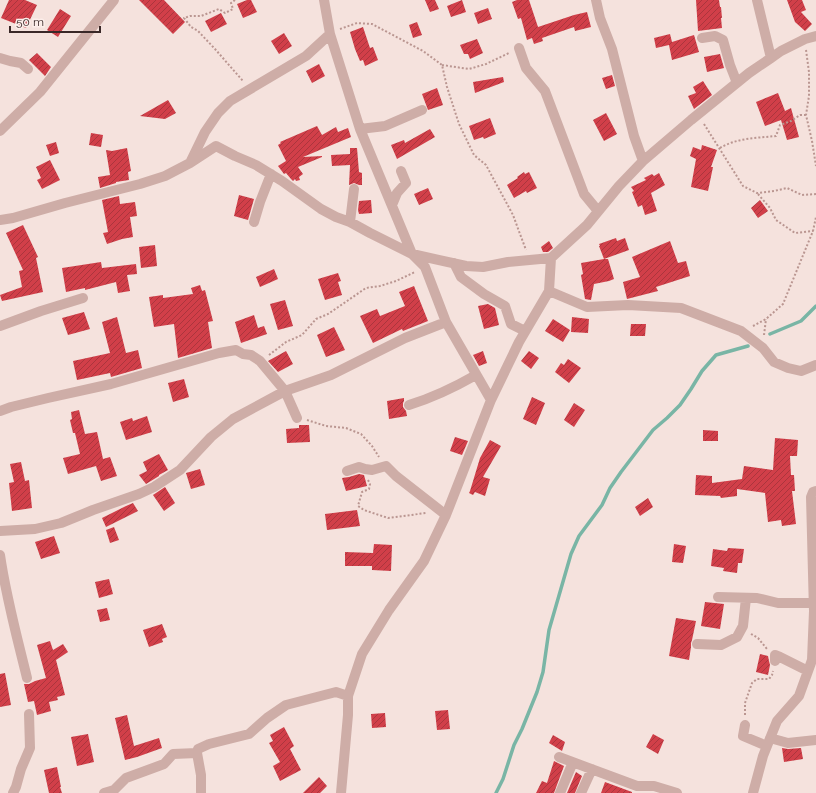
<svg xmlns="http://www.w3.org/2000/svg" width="816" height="793" font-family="Raleway,sans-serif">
<defs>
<pattern id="building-hatch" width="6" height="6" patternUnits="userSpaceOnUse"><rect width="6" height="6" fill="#d13f49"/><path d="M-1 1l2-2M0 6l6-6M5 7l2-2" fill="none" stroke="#ab353d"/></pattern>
</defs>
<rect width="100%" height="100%" fill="#f5e2dd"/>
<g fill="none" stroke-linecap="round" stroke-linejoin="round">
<!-- stream -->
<path stroke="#79b5a5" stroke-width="3.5" d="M770,334L801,321L816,306
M496,793L503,779L514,745L522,729L537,692L543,672L549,630L571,554L579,536L602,505L610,488L621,472L653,430L667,418L680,405L691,389L702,371L716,355L748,346"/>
</g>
<!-- building -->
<path fill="url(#building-hatch)" d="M9,0H25L37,5L26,28L1,18Z
M139,0H164L185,22L173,34Z
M247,0H251L257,12L243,18L237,4Z
M425,0H435L439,9L430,12Z
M462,0L466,12L451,17L447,6Z
M517,0H529L538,27L574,15L587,12L591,27L575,31L574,27L542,38L543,41L534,44L532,38L527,40L521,18L518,19L512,2Z
M696,0H719L720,7H721L722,18H721L722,28L698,31Z
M787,0H802L806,10L801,12L812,24L805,31L795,22Z
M488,8L492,19L478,24L474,13Z
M60,9L71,16L58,37L47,30Z
M221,13L227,24L211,32L205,21Z
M417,22L422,35L413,38L409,25Z
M363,27L370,48L373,47L378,60L365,66L363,60L360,61L355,49L350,32Z
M284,33L292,46L279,54L271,41Z
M670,34L672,42L694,35L699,52L672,60L669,45L656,48L654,38Z
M477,39L483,53L470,59L468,54H464L460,45Z
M37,53L51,67L45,76L29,60Z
M720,54L724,68L707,72L704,57Z
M319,64L325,76L312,83L306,71Z
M612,75L615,86L606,89L602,78Z
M503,77L504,82L475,93L473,82Z
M703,81L712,95L694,109L688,96L696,93L693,87Z
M437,88L443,105L428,110L422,94Z
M778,93L785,111L791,108L799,137L787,140L781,120L765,126L756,102Z
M168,100L176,113L165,119L140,116Z
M606,113L617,134L604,141L593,120Z
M490,118L496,134L484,139L483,137L474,140L469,126Z
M317,126L322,135L336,127L338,132L348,128L351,137L303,157L322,156V157L298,167L303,174L299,177L300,180L296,181L295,179L293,181L291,179L286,173L284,174L278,166L286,161L278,145L281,143L280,142Z
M430,129L435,137L397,159L391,145L404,140L405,143Z
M91,133L103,135L101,147L89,145Z
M56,142L59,153L50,156L46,145Z
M702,145L717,150L711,167H713L708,191L691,187L696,159L690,156L693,147L701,150Z
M127,148L131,171L128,172L129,180L116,182V183L100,188L98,177L110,175L106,150L112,151Z
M350,148H357L359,172L362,173V185H359L354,183L349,185L350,165L332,166L331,155L350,154Z
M50,160L60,180L42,189L37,180L41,178L36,167Z
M524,172L525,174L529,172L537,188L527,193L526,191L514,198L507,185L518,178L517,177Z
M659,173L665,185L651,193L657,211L645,215L642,205L638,207L632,192L634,191L631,187L646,180L644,178L652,174L654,176Z
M428,188L433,199L419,205L414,194Z
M239,195L254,199L248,220L234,216Z
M119,196L120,204L135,202L137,216L130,217L133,237L122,239L107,244L103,233L108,232L102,200Z
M371,200L372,213L359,214L358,210L359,201Z
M760,200L768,211L758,218L751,208Z
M23,225L38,257L36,258L43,292L2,301L0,295L22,287L19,271L23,270L6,233Z
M616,238L617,241L625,238L629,250L604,259H608L614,279L609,281L594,284L591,300L585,299L581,275L583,274L581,263L604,259L599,246H600L599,244Z
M549,241L553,248L548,252H543L541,247Z
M670,241L678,263L686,261L690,276L656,287L658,291L627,299L623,282L640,277L632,257Z
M155,245L157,266L141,268L139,247Z
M101,262L102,268L136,264L137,274L127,275L130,291L118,293L116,282L85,290V288L66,292L62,268Z
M274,269L278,279L260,287L256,277Z
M338,273L341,281L338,282L342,295L325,300L318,279Z
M200,285L202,291L205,290L213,321L208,322L212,348L178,358L174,324L154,327L149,297L163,295V298L193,294L191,288Z
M414,286L428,321L403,331L402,329L373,343L360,316L377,309L380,316L405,306L399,292Z
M285,300L293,326L278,330L270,304Z
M488,304L495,308L499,325L484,329L478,306Z
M84,312L90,329L68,335L62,318Z
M254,315L258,328L264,326L267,334L241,343L235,322Z
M117,317L126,353L138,350L142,368L111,377L110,373L77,380L73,361L110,353L102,322Z
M572,317L589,319L588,333L571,332Z
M553,319L570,330L563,342L545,331Z
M631,324H646L645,336H630Z
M334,327L345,350L326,357L317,335Z
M286,351L293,364L278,372L268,361Z
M483,351L487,363L479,366L473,355Z
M529,351L539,358L531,369L521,361Z
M568,359L581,368L569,383L555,372L561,363L564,365Z
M184,379L189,397L173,402L168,383Z
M532,397L545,403L536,425L523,419Z
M404,398V401L403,403V407L406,411L407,416L389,419L387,401Z
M574,403L585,410L574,427L564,420Z
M79,410L85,434L97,432L103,459L110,457L117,476L101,481L96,466L68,474L63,458L80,454L75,433H73L70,420L72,419L71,412Z
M147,416L152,432L126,440L120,422L132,418L133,421Z
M299,425H309L310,442L287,443L286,429L299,428Z
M703,430L718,431V441H703Z
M455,437L468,441L462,455L450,451Z
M775,438L798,440L797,456H790L791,475H794L795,491H792L796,524L782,526L781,520L768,522L765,493L737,489V496L721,498L720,496L695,495L696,475L712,476V483L742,479L744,466L773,470Z
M490,440L501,446L483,477L490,479L485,496L475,492L473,495L469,493L470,491L480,458Z
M159,454L168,470L159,475V476L146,484L139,475L147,471L143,462Z
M21,462L25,481L29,480L32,508L12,511L9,483L14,482L10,464Z
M200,469L205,485L191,489L186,473Z
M359,474L364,475L367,486L346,491L342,478L349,477Z
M165,487L175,503L164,511L153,495Z
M648,498L653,507L640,516L635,507Z
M133,503L138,511L106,527L102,518L126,506Z
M357,510L360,526L327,530L325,514Z
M114,527L119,540L110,543L106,530Z
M54,536L60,553L41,559L35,542Z
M374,544L392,545L391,571L372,570V566H345V552L373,553Z
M674,544L686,546L683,563L672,562Z
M728,548L744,549L742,563H738L737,573L723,571L724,568L711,566L713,549L727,551Z
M109,579L113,594L99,598L95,582Z
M705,602L724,604L720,629L701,626Z
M107,608L110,620L100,622L97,610Z
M676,618L696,621L692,640L691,643V647L689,660L669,656Z
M162,624L167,637L162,639L163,642L149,647L143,630Z
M50,641L53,650L63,644L68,652L56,660L65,695L57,697L58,700L49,702L51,711L37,715L34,701L28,702L24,684H29L35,681L46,678L37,645Z
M760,654L768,656L769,661L770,665L768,675L756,672Z
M5,673L11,705L0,707V674Z
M448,710L450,729L437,730L435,711Z
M385,713L386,727L372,728L371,714Z
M127,715L134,746L159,738L162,748L137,757L125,760L115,718Z
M284,727L294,746L290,749L301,770L280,781L273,766L280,762L269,743L273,741L270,735Z
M88,734L94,762L77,766L71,737Z
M653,734L664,740L658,754L646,747Z
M553,735L565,742L562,751L549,743Z
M782,748L788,749L801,748L803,759L784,762Z
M554,761L564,766L554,793H536L542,781L547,783Z
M57,767L61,787H60L62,793H49L44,770Z
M576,772L582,776L575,793H567Z
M319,777L327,786L320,793H303Z
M605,782L632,792V793H601Z"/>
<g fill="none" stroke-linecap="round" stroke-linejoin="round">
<!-- path -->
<path stroke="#ba9691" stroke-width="2" stroke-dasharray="2 2" stroke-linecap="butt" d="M235,0L231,3L233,9L225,13L219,9L201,16H190L184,18L191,27L198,31L215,49L243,81
M340,29L357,23L372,24L423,51L442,65L447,87L459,124L474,155L486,165L513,215L520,234L526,250
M806,50L809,72V96L806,115L812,141L816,166
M442,65L469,69L486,64L509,53
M704,124L743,186L757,193L774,191L787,188L802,195L816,194
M720,148C736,138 757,138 776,136L780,125L791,121L800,115H806
M758,194L770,208L776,220L795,233L813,231
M753,326L766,319L783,304L813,231L816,217
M764,335L766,319
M269,355L286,342L302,335L316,319L328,314L366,288L380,286L396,281L415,272
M307,420L326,426L346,428L361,434L372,446L379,457
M368,480L370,484L369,489L362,492L358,506L364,510L388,518L426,513
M751,634L758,638L767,649
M745,715V703L752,683L757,679H769L772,675L773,671"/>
<!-- minor -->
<path stroke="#ceada7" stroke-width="10" d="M324,0L330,34L360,129L412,254L425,267L446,322L491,400
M596,0L600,18L612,49L634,136L643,161
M757,0L771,58
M702,38L715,36L723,40L730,65L737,83
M519,48L526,68L545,91L584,194L598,211
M0,58L10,61L21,63L28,69
M360,129L385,126L422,110
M0,131L40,92L114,0
M190,163L205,132L218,113L230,101L306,56L330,34
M392,205L397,193L406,183L401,171
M0,220L13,218L65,203L140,184L165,176L190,163L216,146L235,156L256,165L282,181L321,209L336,217L350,222L370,233L412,254L466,266L483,267L508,262L551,258
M254,222L260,202L271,174
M350,222L354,189
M454,263L461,277L484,294L505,306L511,324L525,331
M549,291L587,307L628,305L681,308L741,331L763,348L774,362L788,368L801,371L816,365
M0,326L41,311L83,298
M409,405C432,398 455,387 476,375
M0,411L11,407L48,398L111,384L219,353L236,350L243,354L251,355L260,361L285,391L297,418
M347,471L359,467L365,469L372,470L386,466L396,476L446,515
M0,531L35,529L61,523L93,510L139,494L154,487L180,470L211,437L233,419L285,391L331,375L405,338L446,322
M0,555C6,597 17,637 27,678
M718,597L757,598L778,603H813
M697,644L721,645L737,637L743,626L746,598
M775,661V655L780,657L808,671
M745,725L743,736L767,746
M770,738L788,743L816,740
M559,757L637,786H654L677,793
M13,793L16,787L21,769L30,748L29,714
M104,793L114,790L126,778L164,764L173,754L197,753
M201,793V775L197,753L198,749L209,744L249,734L267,718L286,705L336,692L348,696
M341,793L348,715V696L362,654L389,610L424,561L446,515L491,400L519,342L549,291L551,258L587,225L619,186L643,161L691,120L749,73L771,58L781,51L805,39L816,36
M560,793L573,762
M581,793L592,769
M753,793L763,756L777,721L799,696L812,660L814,611L811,497L813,492L816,491"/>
</g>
<!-- scale -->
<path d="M10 26v6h90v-6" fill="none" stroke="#3a2828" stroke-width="2"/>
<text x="16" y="26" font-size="12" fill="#3a2828" stroke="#fceeea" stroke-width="3" paint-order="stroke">50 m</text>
</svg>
